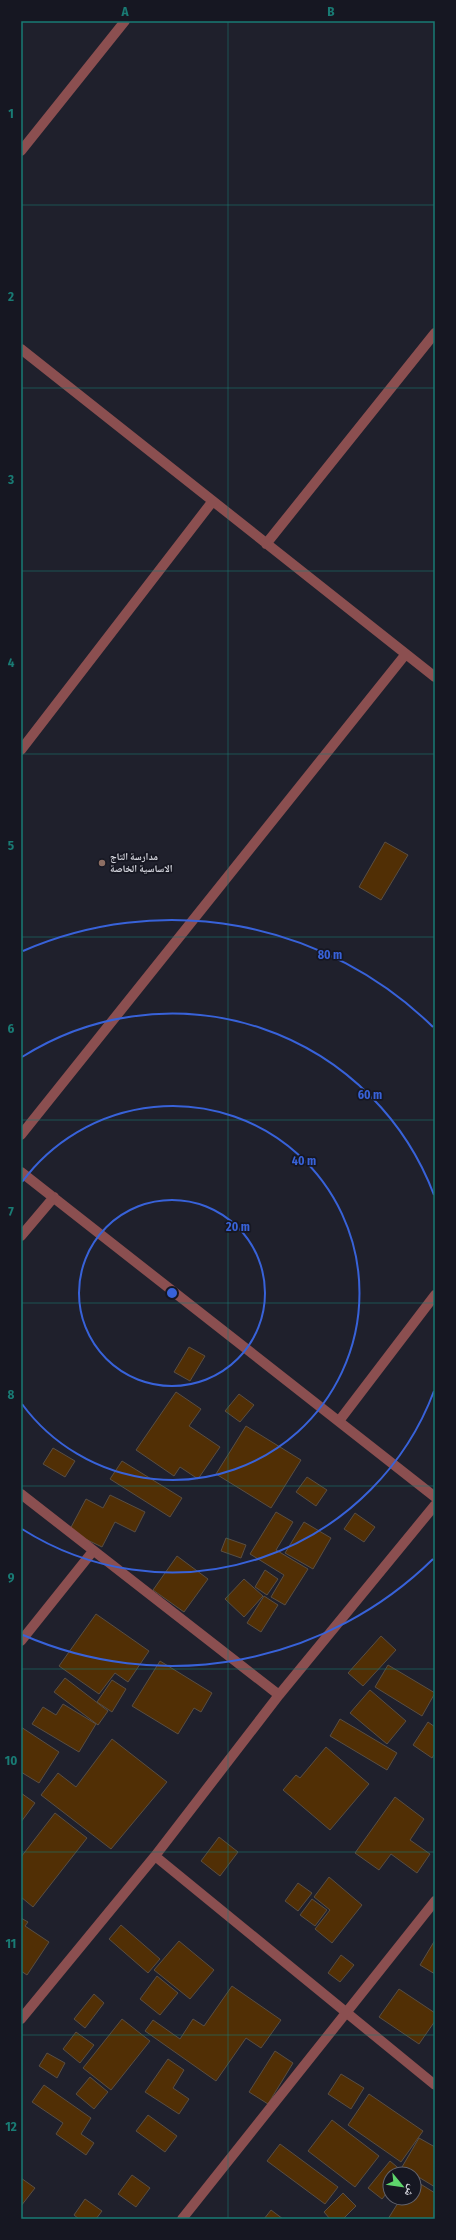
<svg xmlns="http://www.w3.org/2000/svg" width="456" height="2240" font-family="'Fira Sans Condensed','Noto Naskh Arabic',sans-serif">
<rect width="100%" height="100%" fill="#1f202c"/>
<!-- building -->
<path fill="#512f05" stroke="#594e43" d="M385,842L408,855L381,900L359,887Z
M189,1347L205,1356L190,1381L174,1372Z
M176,1392L201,1409L189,1426L220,1447L198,1479L180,1467L174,1476L136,1450Z
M239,1394L254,1405L240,1422L225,1411Z
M246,1426L301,1460L271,1508L216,1474Z
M53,1448L75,1461L65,1477L43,1464Z
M122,1461L182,1498L170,1517L110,1479Z
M307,1477L327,1490L316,1506L296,1492Z
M110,1495L145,1512L135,1532L115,1522L102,1547L69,1531L86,1499L103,1508Z
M276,1512L293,1522L276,1550L308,1569L285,1605L271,1597L284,1575L250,1554Z
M355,1513L375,1527L364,1542L344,1529Z
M304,1522L331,1538L313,1569L285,1553Z
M226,1538L246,1545L241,1558L221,1551Z
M177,1556L208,1579L184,1612L153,1590Z
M265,1570L278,1579L267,1595L255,1587Z
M244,1579L263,1596L244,1617L225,1599Z
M264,1596L278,1605L261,1632L247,1623Z
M96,1614L149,1651L128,1682L115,1673L99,1694L59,1666Z
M381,1636L396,1650L363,1686L348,1673Z
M160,1661L212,1693L201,1712L194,1708L178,1734L132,1706Z
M388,1665L435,1693L422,1716L375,1687Z
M65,1678L108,1711L98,1725L54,1692Z
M112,1680L126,1689L112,1712L97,1702Z
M370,1690L406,1721L387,1744L350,1713Z
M63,1704L96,1724L79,1752L32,1724L43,1707L56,1715Z
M340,1719L397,1753L387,1770L330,1736Z
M428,1722L435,1727V1753L432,1758L413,1745Z
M21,1727L59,1752L39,1783L21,1772Z
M112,1739L167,1782L111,1849L41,1795L58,1773L76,1787Z
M326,1747L369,1784L330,1830L283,1790L296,1775L300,1778Z
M21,1793L35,1803L21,1822Z
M395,1797L424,1819L410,1840L430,1854L417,1873L391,1854L379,1870L355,1853Z
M55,1813L87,1838L33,1907L21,1897V1857Z
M219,1837L238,1852L220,1876L201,1861Z
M329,1877L362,1905L332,1943L315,1929L330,1910L314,1897Z
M298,1883L312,1893L298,1911L285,1901Z
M312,1899L327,1910L315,1926L300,1915Z
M21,1918L28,1922L25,1926L49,1942L27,1975L21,1971Z
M121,1925L160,1959L148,1973L109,1939Z
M435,1940V1974L420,1965Z
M179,1941L214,1970L190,1999L154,1970Z
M341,1955L354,1965L340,1982L328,1973Z
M157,1976L178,1993L160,2015L140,1999Z
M232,1986L281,2020L261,2048L246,2038L216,2081L145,2031L153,2020L180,2039L193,2019L204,2026Z
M399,1989L435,2013V2021L419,2044L379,2017Z
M94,1994L104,2003L85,2028L74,2019Z
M122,2019L150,2041L111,2090L83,2068Z
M76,2032L94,2045L80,2063L63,2049Z
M275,2051L293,2063L268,2104L249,2092Z
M47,2053L65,2063L57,2078L39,2066Z
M168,2059L184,2070L173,2088L189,2099L179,2114L145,2092Z
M341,2074L364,2088L351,2109L328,2094Z
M90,2077L108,2092L94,2109L76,2094Z
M44,2085L91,2118L81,2134L94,2143L86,2155L56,2134L63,2123L32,2102Z
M369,2094L423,2131L401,2162L348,2125Z
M148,2115L177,2136L165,2152L136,2131Z
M332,2120L379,2156L355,2187L308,2151Z
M419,2138L435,2147V2187L402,2167Z
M280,2144L338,2187L325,2204L267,2161Z
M390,2161L403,2172L390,2174V2189L382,2199L368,2188Z
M132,2175L150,2188L136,2207L118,2194Z
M21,2178L35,2188L21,2206Z
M414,2180L435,2193L434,2219H388L401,2198H414Z
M343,2193L356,2206L343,2219H330L324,2212Z
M85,2199L102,2211L96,2219H79L74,2215Z
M271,2210L283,2219H264Z"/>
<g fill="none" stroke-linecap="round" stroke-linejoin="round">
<!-- street -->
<path stroke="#8b4f50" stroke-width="10" d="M21,151L125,21
M21,349L435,677
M266,544L435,333
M21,750L212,502
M21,1135L405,655
M21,1172L435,1497
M21,1236L54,1197
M339,1421L435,1295
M21,1494L279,1695
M21,1641L93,1551
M155,1856L435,2085
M21,2019L155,1856L279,1695L435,1505
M182,2219L435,1901"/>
</g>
<!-- grid -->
<path fill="none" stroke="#197b74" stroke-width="1" stroke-opacity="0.55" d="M228,21V2219M21,205H435M21,388H435M21,571H435M21,754H435M21,937H435M21,1120H435M21,1303H435M21,1486H435M21,1669H435M21,1852H435M21,2035H435"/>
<!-- distance rings -->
<g fill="none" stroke="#3862d9" stroke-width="2">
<circle cx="172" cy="1293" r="93"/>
<path d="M22 1182A187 187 0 1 1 22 1404"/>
<path d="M434 1391A280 280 0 0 1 22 1529M22 1057A280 280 0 0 1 434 1195"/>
<path d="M433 1559A373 373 0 0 1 23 1635M23 951A373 373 0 0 1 433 1027"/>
</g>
<!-- markers -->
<circle fill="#8d6e63" stroke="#161722" stroke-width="1.5" cx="102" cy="863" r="4"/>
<g text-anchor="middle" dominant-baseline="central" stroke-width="3.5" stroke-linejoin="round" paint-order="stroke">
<!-- poi labels -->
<g font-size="10" font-weight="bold" fill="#d4d5dd" stroke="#161722" text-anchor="start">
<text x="110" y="857">مدارسة التاج<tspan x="110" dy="12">الاساسية الخاصة</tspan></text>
</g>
</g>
<circle cx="172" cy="1293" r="6" fill="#3862d9" stroke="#161722" stroke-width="2"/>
<g font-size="12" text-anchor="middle" font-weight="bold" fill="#3862d9" stroke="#161722" stroke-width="3.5" stroke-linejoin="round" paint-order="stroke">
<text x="330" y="959">80 m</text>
<text x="370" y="1099">60 m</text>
<text x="304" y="1165">40 m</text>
<text x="238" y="1231">20 m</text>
</g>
<!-- border -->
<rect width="456" height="2240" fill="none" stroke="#161722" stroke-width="44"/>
<!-- north arrow -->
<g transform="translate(402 2186) rotate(119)"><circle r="19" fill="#161722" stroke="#62636d"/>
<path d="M0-3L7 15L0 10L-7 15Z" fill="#5ed56c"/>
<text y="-6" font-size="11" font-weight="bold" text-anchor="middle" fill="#d4d5dd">ش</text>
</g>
<rect x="22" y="22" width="412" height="2196" fill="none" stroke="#197b74" stroke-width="1.5"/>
<g font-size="13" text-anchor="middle" font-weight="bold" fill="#197b74">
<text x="125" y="16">A</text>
<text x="331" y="16">B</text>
<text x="11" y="118">1</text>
<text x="11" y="301">2</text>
<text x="11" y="484">3</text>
<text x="11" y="667">4</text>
<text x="11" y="850">5</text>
<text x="11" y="1033">6</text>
<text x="11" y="1216">7</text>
<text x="11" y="1399">8</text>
<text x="11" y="1582">9</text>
<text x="11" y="1765">10</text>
<text x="11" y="1948">11</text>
<text x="11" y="2131">12</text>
</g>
</svg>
